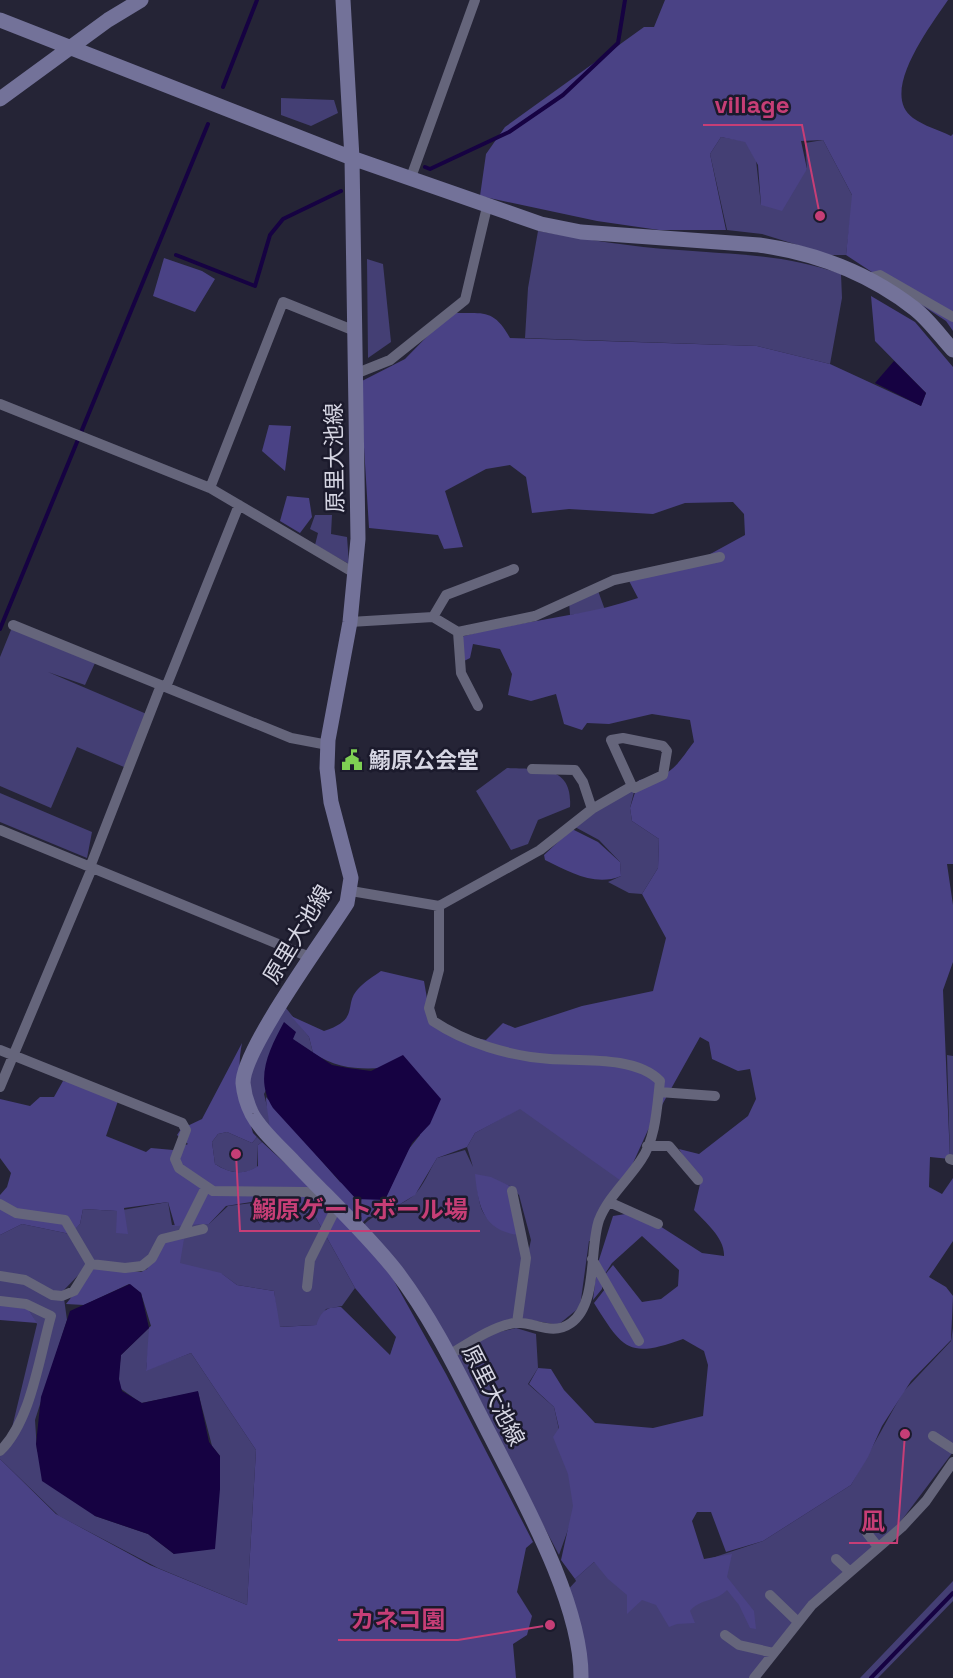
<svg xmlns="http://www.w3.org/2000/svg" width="953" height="1678" font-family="'Space Grotesk','Noto Sans JP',sans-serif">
<rect width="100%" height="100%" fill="#252436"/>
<!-- green -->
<path fill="#443f74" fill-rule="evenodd" d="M281,98L334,100L338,113L311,126L281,115Z
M721,137L745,141L756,160L761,205L807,169L805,143L823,140L853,197L846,255H830L762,234L727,230L710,154Z
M538,231C585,239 631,247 679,250C738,255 784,254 841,274L842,298L830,364L757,346L525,338L528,288Z
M367,259L383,264L391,342L368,358Z
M315,515H332L331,534L347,537L349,564L315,545L318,533L310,529Z
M597,588L605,610L570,615L569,601Z
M13,625L95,663L85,685L48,672L149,715L124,767L77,747L51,808L0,786V657Z
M507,768C538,770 573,764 570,807L538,820L528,844L511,850L476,791Z
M635,788L630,808L632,821L659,839L658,868L642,894L629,893L608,882L621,876L620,862L599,840L575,827L592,809Z
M0,793L92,832L87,858L0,822Z
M282,1003L309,1037L313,1053L292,1039L264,1094L271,1123L270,1132L243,1082Z
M407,1052L629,1158L594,1242L589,1241L580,1307L558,1325L514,1317L499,1332L516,1328L536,1334L538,1368L528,1384L554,1407L576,1507L559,1555L452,1353C433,1304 396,1265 364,1225C373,1213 401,1207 414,1195C423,1187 430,1169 437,1158L465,1150L473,1167L467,1147L475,1133L520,1108ZM476,1175L510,1186L519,1195L531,1240L527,1258L519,1235C480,1219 480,1216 476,1175Z
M947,1055L953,1056V1160L950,1159Z
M227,1132L252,1143L257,1137L262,1142L258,1145L257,1167C243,1176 229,1173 215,1164L212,1142L218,1134Z
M277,1200L316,1218L355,1288L342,1306L326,1309L316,1325L278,1327L274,1291L237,1285L222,1274L92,1262L72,1231L80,1224L83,1209L117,1211L168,1202L172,1225L209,1224L228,1206Z
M22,1224L70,1234L89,1264L63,1291L67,1320L35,1420L37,1451L95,1516L148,1534L174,1554L220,1456L212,1446L198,1392L141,1403L117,1386L121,1355L151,1326L146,1370L191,1353L256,1450L247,1605L158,1568L59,1516L0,1459V1452L10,1436L37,1324L27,1307L0,1304V1235Z
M953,1328V1452L898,1525L791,1631L754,1678H578L563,1595L576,1581L575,1579L594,1562L642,1599L706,1560L763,1541L851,1485L903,1392L951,1341Z
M953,1581V1601L878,1678H860Z"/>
<!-- forest -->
<path fill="#4a4285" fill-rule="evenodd" d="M665,0H948C932,24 878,93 913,118C924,126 939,130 951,136L953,134V331L946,321L846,255L852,195L823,140L801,141L807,169L782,211L761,205L758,165L745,142L721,137L710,154L726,230H659L597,221L480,196L486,154L505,127L644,27H654Z
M164,258L202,271L215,279L195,312L153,296Z
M871,296L915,322L953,367V864H947L953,905V962L943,990L950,1159L930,1157L929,1187L942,1194L953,1178V1241L929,1277L946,1287L953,1296L951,1340L911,1381L882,1426L868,1457L851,1485L763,1541L726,1552L711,1512H697L692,1521L704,1559L732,1554L727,1577L754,1611L756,1629L750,1628L739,1605L727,1590C716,1602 701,1598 690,1611L695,1623L677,1624L669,1627L656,1605L642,1600L627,1614V1595L608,1579L594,1562L575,1579L561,1560L573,1506L568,1474L553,1437L559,1428L554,1407L529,1384L538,1368L551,1369L564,1390L595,1423L653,1428L703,1416L708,1365L704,1351L683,1339C628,1359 623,1349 594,1303L605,1289L603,1278L602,1289L593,1300L597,1266L613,1216L638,1212L702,1253L724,1256C725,1238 705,1222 694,1210L700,1184L679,1149L699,1154L748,1116L756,1099L750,1069L738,1071L712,1059L709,1042L700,1037L648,1130L624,1183L520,1109L475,1133L467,1147L437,1158L415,1195L382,1215L368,1217L361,1224L269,1135C271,1122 266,1110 266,1097L340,1182L385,1199L408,1150L420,1135L400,1067C366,1069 343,1072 313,1053L309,1037L291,1016L324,1031C361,1019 343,1005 358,989C364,982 374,976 381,971L424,981L431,1022L456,1034L486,1040L503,1023L515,1028L582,1006L653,991L666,938L642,894L658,868L659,839L632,821L630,808L639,780C672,777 675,767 694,742L690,720L652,714L609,724L587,723L582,730L564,724L556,694L531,701L508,695L512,674L500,649L473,644L470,658L464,661L461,637C519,620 580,618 638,598L627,577L692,564L745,535L744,514L733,502L685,503L653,514L569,509L532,513L526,477L510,465L486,469L445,491L463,547L444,549L438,535L369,528L360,382L405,359L450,313C482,314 493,307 510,338L757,346L830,364L921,406L926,393L875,341ZM642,1236L679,1270L678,1286L661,1299L642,1302L613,1265L603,1277L612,1263Z
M269,425L291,426L285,471L262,451Z
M287,496L309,498L312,517L300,533L280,521Z
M572,829L598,842L620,862L621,876C595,887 570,872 545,860L544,855Z
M242,1043C235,1078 244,1099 253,1133L257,1137L252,1143L227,1132L218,1134L212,1142L215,1164C229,1173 243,1176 258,1166V1145L262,1142L374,1245L446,1374L533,1542L526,1548L517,1592L532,1616L527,1635L513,1644L516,1678H0V1459L56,1514L150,1565L247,1605L256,1450L191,1353L146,1371L149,1328L151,1326L141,1293L129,1284L84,1305L66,1304L95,1267L141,1272L147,1269L163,1241L184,1239L180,1263L221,1273L237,1285L274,1291L280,1327L316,1325C322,1311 325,1307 341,1307L390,1355L396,1337L355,1288L316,1218L277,1198L226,1206L209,1224L175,1226L168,1202L124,1208L128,1234L116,1233L117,1211L83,1209L80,1224L70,1234L22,1224L0,1235V1195L7,1187L11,1173L0,1158V1099L30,1106L40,1097H54L63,1081L89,1086L118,1101L106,1136L146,1152L151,1148L173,1150L188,1144L177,1135L181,1129L202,1119Z
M475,1174L491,1177L510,1186L519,1235C482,1231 478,1204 475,1174Z
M0,1304L27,1307L37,1323L0,1320Z"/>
<!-- water -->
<path fill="#160242" d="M894,361L926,393L921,406L875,383Z
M284,1022L296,1032L293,1039L332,1065L348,1068L371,1071L403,1055L441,1099L430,1124L412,1143L385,1200L356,1199L273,1108C254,1079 269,1050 284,1022Z
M130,1284L141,1293L149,1328L121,1355L119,1379L122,1391L142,1403L198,1391L209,1442L220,1456V1489L215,1549L174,1554L148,1534L95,1516L42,1481L36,1444L41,1397L70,1311Z"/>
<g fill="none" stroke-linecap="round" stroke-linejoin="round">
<!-- stream -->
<path stroke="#160242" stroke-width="4" d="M223,87L257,0
M425,167L430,169L509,132L563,95L618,43L625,0
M176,255L255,286L270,235L283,219L341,191
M0,629L208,124
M871,1678L953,1593"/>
<!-- street -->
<path stroke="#65657b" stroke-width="10" d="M410,180L475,0
M868,278L880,275L953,317
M355,374L390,360L465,300L487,207
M0,404L210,488L356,574
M210,488L283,302L355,331
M433,617L446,595L514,569
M350,622L433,617L458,632L535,616L614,580L720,557
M13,625L291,738L328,745
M458,632L461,673L478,706
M166,687L239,505
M532,769L575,770L583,782L592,809
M0,830L312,958
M90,867L161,685
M351,891L439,906L540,850L592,809L632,786L635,788L663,775L667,751L663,746L623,738L611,740L632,786
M439,906V970L429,1008L433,1021C466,1043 509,1056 550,1059C582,1061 636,1056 660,1081C657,1106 656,1139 641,1160C628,1180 608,1197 599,1220C589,1249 598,1304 571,1323C551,1337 535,1321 514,1323C491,1327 469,1343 449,1355
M0,1050L182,1123L186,1130L175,1159L179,1168L213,1191L307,1192L327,1198
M0,1087L92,868
M659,1092L715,1096
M647,1146H669L698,1180
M950,1159L953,1160
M512,1191L526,1258L517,1323
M609,1202L658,1224
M0,1204L16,1213L65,1220L91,1264L125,1268L142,1266L152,1258L162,1239L203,1229
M183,1233L206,1187
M592,1259L639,1341
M0,1276L25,1280L52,1295L62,1296L74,1291L91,1264
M307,1287L310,1260L337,1206
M0,1301L26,1304L51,1316C39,1358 31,1421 0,1451
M933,1436L953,1449
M867,1533L878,1547
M836,1559L849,1571
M770,1595L798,1622
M725,1635L739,1645L774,1653
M754,1678L812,1605L902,1527L926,1501L953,1462"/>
<!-- secondary -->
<path stroke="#737299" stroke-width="15" d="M343,0L352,158L358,539L350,622L328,740L327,768L331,802L351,878L347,903C325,938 243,1049 243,1083C244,1094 247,1104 252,1114C261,1131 280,1147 294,1162C328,1198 365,1232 396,1271C435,1322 462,1381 491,1437C524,1502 582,1605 581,1678
M0,20L352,158L541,224L581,232L759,245C816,253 869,273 915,309C929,320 941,337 953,350
M0,99L108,20L141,0"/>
</g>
<!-- icons -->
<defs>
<symbol id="civic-bare" viewBox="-9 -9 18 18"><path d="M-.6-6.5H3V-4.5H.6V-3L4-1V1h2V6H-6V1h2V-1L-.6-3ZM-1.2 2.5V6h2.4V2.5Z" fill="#7ed053" stroke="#1b1a2c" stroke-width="2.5" paint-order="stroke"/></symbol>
</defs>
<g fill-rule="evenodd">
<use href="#civic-bare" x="337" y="745" width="30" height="30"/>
</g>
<g text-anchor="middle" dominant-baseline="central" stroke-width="5" stroke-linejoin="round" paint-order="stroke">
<!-- street labels -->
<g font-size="22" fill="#d6d6e3" stroke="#1b1a2c">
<text transform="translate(334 458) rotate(-91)">原里大池線</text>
<text transform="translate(297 934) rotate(-59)">原里大池線</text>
<text transform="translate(494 1395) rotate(63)">原里大池線</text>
</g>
<!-- poi labels -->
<g font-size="22" font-weight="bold" fill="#d6d6e3" stroke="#1b1a2c" text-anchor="start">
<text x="369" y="760">鰯原公会堂</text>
</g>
</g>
<!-- callouts -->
<path fill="none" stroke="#c63e76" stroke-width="2" d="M820 216L802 125H703M236 1154L240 1231H480M905 1434L897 1543H849M550 1625L458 1640H338"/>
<g fill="#c63e76" stroke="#1b1a2c" stroke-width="2">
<circle cx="820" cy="216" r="6"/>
<circle cx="236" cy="1154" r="6"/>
<circle cx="905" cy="1434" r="6"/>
<circle cx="550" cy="1625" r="6"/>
</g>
<g font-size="24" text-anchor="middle" font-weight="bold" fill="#c63e76" stroke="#1b1a2c" stroke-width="5" stroke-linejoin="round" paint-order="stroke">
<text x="752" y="113">village</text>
<text x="360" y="1218">鰯原ゲートボール場</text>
<text x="873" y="1530">凪</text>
<text x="398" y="1628">カネコ園</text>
</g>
</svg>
